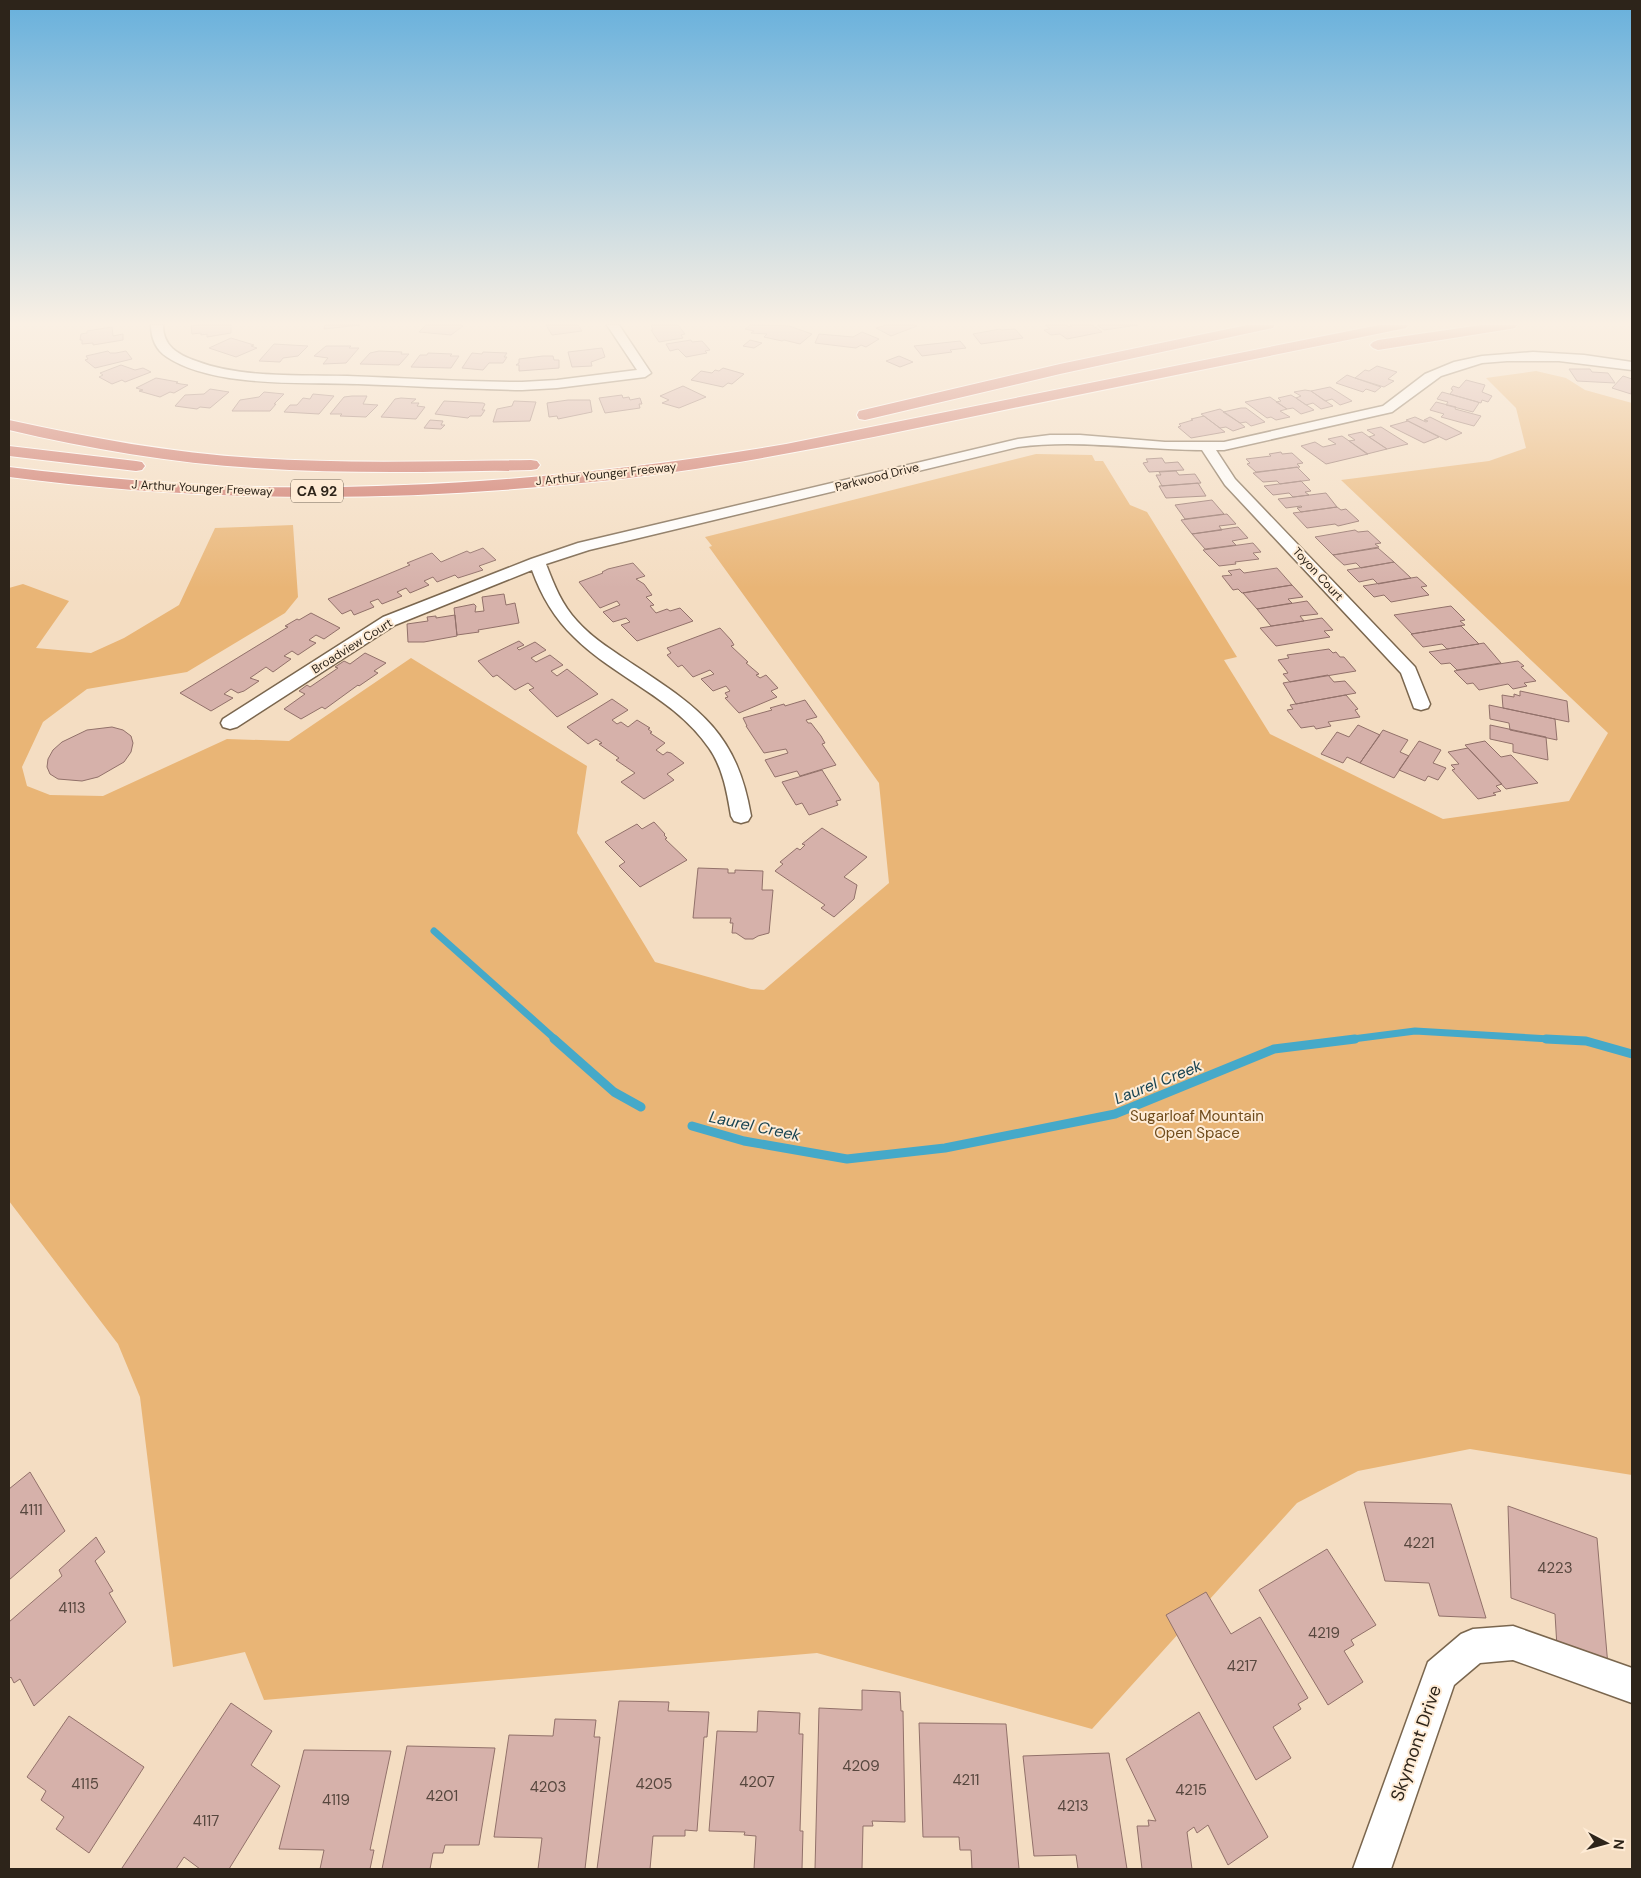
<svg xmlns="http://www.w3.org/2000/svg" width="1641" height="1878" font-family="'DM Sans',sans-serif">
<rect width="100%" height="100%" fill="#f4ddc2"/>
<!-- green -->
<path fill="#e9b576" d="M1536,371L1566,378L1585,390L1632,403V1475L1470,1449L1358,1471L1297,1503L1092,1729L817,1653L264,1700L245,1652L173,1667L140,1397L118,1344L9,1201V588L23,584L69,601L36,648L91,653L124,638L179,605L215,528L293,525L298,597L285,613L187,672L87,689L43,722L22,767L27,786L50,795L103,796L227,739L289,741L411,658L587,766L577,833L655,962L751,989L764,990L889,883L879,783L709,547L712,546L705,537L1036,454L1092,455L1095,461H1103L1130,505L1147,512L1237,657L1224,660L1270,734L1443,819L1569,801L1608,733L1341,480L1489,461L1526,448L1516,408L1486,378Z"/>
<g fill="none" stroke-linecap="round" stroke-linejoin="round">
<!-- stream-far1 -->
<path stroke="#45a9c9" stroke-width="7" d="M434,931L556,1040
M1345,1040L1415,1031L1567,1040"/>
<!-- stream -->
<path stroke="#45a9c9" stroke-width="9" d="M554,1039L614,1092L641,1107
M1546,1039L1586,1041L1632,1054
M692,1126L744,1141L847,1159L945,1148L1115,1114L1274,1049L1355,1039"/>
</g>
<!-- building -->
<path fill="#d6b1aa" stroke="#92716a" d="M199,325H231V333L207,337V334L201,335V333L192,334L191,326Z
M325,325H360L324,329Z
M426,325H462L463,326L451,335L419,332Z
M546,325H578L582,331L552,335Z
M651,325H678L685,334L681,335L683,338L659,342L651,330H653Z
M750,325L789,326L812,334L800,344L784,340L782,341L764,337L767,334L751,333L754,331L745,329Z
M886,325H914L917,326L891,336L876,328Z
M1045,325H1066L1069,327L1072,326L1070,325H1092L1102,332L1067,339L1060,334L1051,335L1044,330L1050,329Z
M1097,325H1138L1104,330Z
M112,327L113,336L123,334V340L93,345V343L82,344V340H80L81,334L87,333V331Z
M1000,329L1001,330L1015,329L1023,338L981,344L973,334Z
M862,332L879,339L866,347L861,345L856,348L815,343L819,334L853,337Z
M231,338L254,345L251,346L257,348L236,357L209,348Z
M691,340L692,342L702,341L710,350L705,351L707,353L686,357L678,349L670,351L666,344Z
M750,340L762,343L754,348L743,346Z
M960,341L966,348L950,350L952,352L922,356L914,346Z
M274,344L308,346L298,356L283,358L280,362L259,361Z
M326,346H351L349,348H359L346,363L323,364L328,358L314,356Z
M602,348L605,357L591,362L592,366L572,367L568,352Z
M108,351L110,353H116L126,351L132,359L95,368L85,360L88,359L86,356Z
M379,351L402,352L401,354H409L399,365L360,364L370,353Z
M483,352L507,353L504,357H507L503,363H489L483,370L462,368L472,353L482,354Z
M428,353L452,354L450,356H459L451,368L411,367L420,355H427Z
M543,356H553L554,360H559V368L519,371V365H516L519,363V359Z
M899,356L913,362L900,367L886,361Z
M121,365L135,370L143,368L151,372L125,382L122,380L112,384L99,377L103,375L100,373Z
M1377,366L1397,372L1388,379L1394,381L1384,387L1355,378L1365,370L1369,371Z
M723,368L744,374L732,384L728,383L723,387L691,380L701,371L712,373L715,370L719,371Z
M1569,369H1590L1592,372L1608,373L1615,383L1577,381Z
M1347,375L1355,378L1381,387L1375,392L1366,389L1363,392L1336,383Z
M1623,376L1632,379L1631,394L1612,388Z
M156,378L178,382L176,383L181,384L188,385L174,393L170,392L160,397L139,391L143,390L136,388Z
M1466,380L1485,385L1482,392L1492,396L1488,402L1482,400L1481,403L1450,394L1453,390L1451,389L1453,386L1459,388Z
M683,386L706,397L679,408L662,403L669,400L660,396Z
M1330,387L1352,401L1340,405L1332,399L1325,401L1311,391Z
M210,389L229,392L210,408L200,407L197,409L175,406L185,395L204,394Z
M1305,390L1311,391L1333,406L1321,409L1313,403L1306,405L1296,398L1301,396L1294,392Z
M264,392L284,394L274,404H276L270,411H232L240,400L259,397Z
M1442,392L1478,402L1479,403L1473,412L1446,405L1448,402L1437,399Z
M313,394L334,396L319,414L284,412L290,405H297L303,398L310,399Z
M622,395L623,398L629,397L630,400L640,398L642,404H639L640,408L605,413L599,398Z
M1291,395L1296,398L1314,410L1301,414L1293,408L1287,409L1276,402L1281,401L1278,398Z
M352,396H367L363,404L378,405L366,417L340,416L342,414H330L344,397Z
M1270,397L1287,409L1280,411L1290,417L1276,420L1271,417L1267,418L1245,402Z
M401,398L416,399L411,403H419L417,406L425,407L416,419L381,417L395,399Z
M568,400H590L592,412L558,419L557,416L549,417L547,403Z
M444,401L483,403L485,404L482,410H485L481,416H470L468,418L435,414Z
M514,401L536,402L530,421L493,422L497,409L512,406Z
M1436,402L1456,407L1455,409L1481,416L1474,426L1441,417L1444,414L1430,410Z
M1241,408H1246L1265,422L1251,426L1246,422L1240,423L1223,412Z
M1220,409L1240,423L1245,427L1233,431L1226,427L1220,428L1201,414Z
M1204,416L1225,432L1191,438L1178,427L1181,426L1179,424L1193,420L1191,419Z
M1415,417L1426,422L1428,421L1424,420L1430,417L1462,433L1446,440L1406,420Z
M430,420L443,421L441,425H445L441,429L424,428Z
M1408,421L1439,437L1424,443L1390,426Z
M1381,427L1408,444L1387,449L1369,437L1375,435L1367,430Z
M1362,432L1369,437L1387,449L1367,454L1349,441L1355,440L1348,435Z
M1342,436L1368,454L1326,464L1301,446L1315,442L1323,447L1336,444L1328,439Z
M1281,452L1282,454L1292,453L1303,463L1297,464L1300,467L1256,472L1247,464L1250,463L1246,459L1271,456L1269,454Z
M1162,458L1165,463L1178,462L1184,470L1149,472L1143,463L1148,462L1146,459Z
M1297,467L1310,480L1280,484L1277,481L1263,482L1253,473Z
M1176,471L1179,475L1195,474L1201,483L1162,486L1156,475H1161L1159,472Z
M1301,481L1311,491L1305,492L1309,495L1293,497L1289,493L1273,495L1264,486Z
M1198,483L1206,496L1166,498L1159,486Z
M1326,493L1337,507L1301,512L1297,508L1302,507L1301,506L1286,508L1278,499Z
M1212,500L1224,514L1185,519L1175,505Z
M1337,507L1341,510L1346,509L1359,521L1338,526L1335,524L1307,528L1293,513Z
M1227,514L1236,524L1219,526L1222,530L1192,534L1181,520Z
M1238,527L1248,538L1232,541L1236,545L1205,549L1192,534Z
M1355,530L1358,532L1368,531L1381,543L1375,544L1379,547L1333,555L1315,537Z
M1253,543L1261,552L1253,553L1259,559L1235,562L1236,564L1219,566L1203,550Z
M483,548L496,560L479,566L483,570L458,578L455,575L437,582L433,577L424,581L429,585L410,593L406,588L397,592L402,596L382,604L378,599L370,602L374,607L354,615L351,610L342,614L328,599L410,565L407,563L432,553L441,562L467,551L470,553Z
M1378,548L1394,562L1361,568L1356,563L1344,565L1333,555Z
M1394,562L1411,578L1378,584L1373,579L1359,582L1347,570Z
M633,563L645,576L636,579L644,584L652,595L646,597L654,605L650,606L656,613L667,609L670,611L680,608L693,621L637,641L621,625L630,622L626,618L613,622L603,612L620,605L617,601L600,608L579,582L603,573L602,572L608,569Z
M1277,568L1292,585L1242,593L1238,589L1233,590L1222,576L1232,575L1228,571L1240,569L1244,573Z
M1417,577L1427,586L1421,587L1429,595L1391,602L1384,595L1374,597L1363,586Z
M1292,585L1303,597L1288,599L1292,603L1257,609L1243,593Z
M504,594L506,605L515,603L519,623L478,630L479,632L457,635L454,608L474,604L476,606L475,612L484,611L482,597Z
M1307,601L1318,614L1300,616L1304,621L1271,626L1257,609Z
M1451,606L1465,620L1460,621L1465,625L1412,634L1394,615Z
M311,613L340,628L324,639L316,635L309,640L316,643L298,655L292,651L284,656L291,659L273,672L266,667L250,678L259,681L244,691L238,693L231,689L224,694L233,698L211,711L180,693L288,627L285,626L297,619L299,620Z
M455,615L457,636L424,642H408L407,624L428,621L427,617L436,616V618Z
M1322,618L1333,630L1324,631L1330,637L1276,646L1260,628Z
M1461,626L1479,644L1447,649L1442,644L1423,647L1411,634Z
M720,628L731,640L734,645L731,646L748,662L746,663L759,674L756,675L760,678L766,675L778,688L771,691L777,697L739,713L725,698L728,697L725,693L730,691L726,686L713,691L701,679L714,674L710,670L693,677L682,665L678,667L667,655L671,653L667,648Z
M519,641L524,645L517,648L519,650L535,642L546,650L531,658L536,662L550,655L563,665L551,671L557,676L567,669L598,694L557,717L529,690L534,688L528,683L515,690L497,675L493,677L478,661Z
M1484,643L1501,663L1457,670L1450,663L1441,664L1429,652Z
M1329,649L1333,653L1336,652L1340,657H1344L1356,671L1290,682L1283,674L1288,673L1278,660L1289,658L1287,655Z
M365,653L386,663L374,671L378,673L359,686L358,685L325,709L322,707L301,719L284,709L305,694L299,691L307,685L310,687L338,668L335,667L344,661L350,664Z
M1518,661L1524,666L1521,667L1536,681L1524,683L1527,686L1513,689L1508,684L1479,690L1473,683L1467,684L1454,671Z
M1328,675L1334,682L1345,681L1356,693L1296,704L1283,683Z
M1520,691L1567,701L1569,722L1503,708L1502,695L1514,697V694L1520,696Z
M1346,695L1358,709L1355,710L1360,717L1328,722L1331,726L1316,729L1314,726L1301,728L1287,710L1293,709L1290,705Z
M612,699L628,710L612,720L617,724L621,722L628,727L637,720L650,728L648,729L652,732L650,733L665,743L656,750L663,755L667,752L671,753L684,763L667,774L674,780L644,799L621,782L635,773L616,760L619,758L599,744L602,743L596,739L588,744L567,727Z
M805,700L817,717L806,720L808,723H811L821,736L825,743L822,744L836,765L800,776L797,771L775,777L765,760L788,753L786,749L764,753L746,726H747L743,718L772,710L770,708L784,704L785,706Z
M1489,705L1555,719L1557,740L1510,730L1509,723L1490,719Z
M1358,725L1380,735L1360,763L1347,757L1343,763L1321,754L1337,732L1349,737Z
M1490,725L1546,737L1548,760L1513,752V744L1490,739Z
M112,727L123,730L131,736L133,743L131,752L124,762L98,777L82,781L58,779L50,774L47,767L48,759L53,750L62,742L87,730Z
M1383,730L1408,740L1400,752L1409,756L1394,778L1360,763Z
M1419,741L1441,750L1433,763L1446,768L1438,780L1428,776L1425,781L1399,770Z
M1485,741L1501,757L1511,755L1538,783L1506,789L1465,745Z
M1468,748L1502,784L1496,786L1501,791L1493,793L1496,795L1478,799L1452,770L1455,769L1451,765L1459,764L1448,752Z
M822,770L841,800L836,801L838,805L809,815L802,803L796,805L782,782Z
M654,822L665,834L664,835L667,838L665,839L687,860L640,887L619,866L625,862L605,842L637,824L642,829Z
M822,828L867,857L844,877L857,885L854,899L834,917L821,908L825,905L775,871L783,864L780,862L797,848L800,850L805,845L802,844Z
M698,868L728,869V873H735V870L763,871L762,890H773L769,933L758,936L753,939H745L736,933H732L733,923H730L731,918H693Z
M30,1472L65,1531L9,1580V1489Z
M1364,1502L1451,1504L1486,1618L1439,1616L1429,1583L1385,1581Z
M1508,1506L1597,1538L1608,1666L1557,1647L1555,1614L1511,1598Z
M96,1537L105,1552L95,1561L113,1591L109,1593L126,1622L34,1706L20,1679L14,1683L11,1677L9,1679V1622L62,1576L59,1570Z
M1327,1549L1376,1625L1351,1640L1354,1645L1344,1651L1363,1682L1328,1705L1259,1590Z
M1206,1592L1231,1634L1260,1617L1308,1698L1298,1704L1301,1709L1273,1727L1291,1758L1256,1780L1166,1615Z
M862,1690L900,1692L901,1711H903L905,1822L872,1821L873,1826H863L862,1869H815L819,1708L862,1710Z
M619,1701L669,1702L668,1711L709,1712L707,1737H704L697,1831L685,1830V1836H653L650,1869H597Z
M231,1703L272,1731L251,1765L280,1786L229,1869H200L184,1857L176,1869H124L122,1868Z
M758,1711L800,1713L799,1734H803L800,1831H803L802,1869H754L756,1836L744,1835L745,1832L709,1831L717,1731L757,1732Z
M1199,1712L1268,1837L1228,1865L1208,1825L1197,1833L1194,1827L1187,1832L1192,1869H1142L1137,1826H1149L1148,1820L1156,1821L1126,1759Z
M69,1716L144,1767L89,1853L56,1829L64,1817L41,1800L46,1791L27,1777Z
M555,1719L596,1720L594,1737H600L585,1869H538L542,1838L494,1837L509,1735L553,1736Z
M919,1723L1006,1724L1019,1869H972L971,1850H960L959,1837H923Z
M407,1746L495,1748L479,1845H445L443,1853H433L430,1869H382Z
M304,1750L391,1751L370,1850H374L370,1869H320L324,1850L279,1849Z
M1109,1753L1127,1869H1078L1076,1855L1034,1856L1023,1756Z"/>
<g fill="none" stroke-linecap="round" stroke-linejoin="round">
<defs>
<path id="street" d="M151,325H163C163,346 177,354 196,361C240,378 299,375 347,376C405,378 464,382 522,382L557,380L637,370L607,325H619L651,373L645,377L557,388L522,390C467,389 413,386 358,384C304,382 214,388 167,357C156,350 151,338 151,325Z
M1533,352L1584,355L1632,362V370L1559,361H1507L1482,363L1441,376L1392,412L1224,450H1216L1235,479L1415,667L1430,704L1428,708L1421,710L1414,708L1401,673L1225,485L1202,450C1140,450 1080,439 1018,447L589,550L546,564C554,585 562,605 577,621C593,639 615,652 634,665C701,709 737,734 751,816L748,821L741,823L734,821L731,816C727,792 723,768 709,748C675,698 615,678 574,637C554,618 541,595 532,570L395,625L237,727L230,729L223,727L221,723L223,719L383,617L531,559L578,543L1018,439L1050,435H1080L1165,442H1224L1383,406L1425,374L1454,362L1482,356Z
M1513,1626L1632,1668V1703L1513,1660L1480,1663L1454,1685L1391,1869H1353L1428,1662L1461,1634L1473,1629Z"/>
<path id="highway" d="M1247,325H1275L1273,328L1268,329L1060,374L865,420L859,419L857,415L859,411L1060,364Z
M1379,325H1408L1406,328L1401,329C1262,358 1123,385 985,414C851,442 717,470 581,483C388,503 200,502 9,477V467C91,477 173,485 255,487C433,490 611,474 786,444Z
M1481,325H1517L1515,328L1510,329L1378,350L1373,348L1370,345L1373,342L1378,340Z
M9,420C90,438 172,453 255,458C347,464 439,461 531,460L537,461L540,465L537,469L531,470C439,472 347,474 255,468C172,463 90,449 9,430Z
M9,446L136,461L142,462L145,466L142,470L136,471L9,456Z"/>
</defs>
<!-- street casing -->
<use href="#street" stroke="#7a664e" stroke-width="3"/>
<!-- highway casing -->
<use href="#highway" stroke="#fff" stroke-width="2"/>
<!-- street -->
<use href="#street" fill="#fff" fill-rule="evenodd"/>
<!-- highway -->
<use href="#highway" fill="#cc7266" fill-rule="evenodd"/>
</g>
<!-- sky -->
<linearGradient id="sky" x2="0" y2="1"><stop stop-color="#67b0dc"/><stop offset="0.55" stop-color="#faf0e4"/><stop offset="1" stop-color="#faf0e4" stop-opacity="0"/></linearGradient>
<rect width="1641" height="588" fill="url(#sky)"/>
<g text-anchor="middle" dominant-baseline="central" stroke-width="4" stroke-linejoin="round" paint-order="stroke">
<!-- far-street labels -->
<g font-size="12" fill="#2d241a" stroke="#feebd5">
<text transform="translate(606 474) rotate(-6)">J Arthur Younger Freeway</text>
<text transform="translate(877 477) rotate(-14)">Parkwood Drive</text>
<text transform="translate(202 488) rotate(3)">J Arthur Younger Freeway</text>
<text transform="translate(1318 574) rotate(47)">Toyon Court</text>
<text transform="translate(352 646) rotate(-32)">Broadview Court</text>
</g>
<!-- shield labels -->
<rect fill="#feebd5" stroke="#6c6052" stroke-width="1" x="291" y="479.5" width="52" height="23" rx="4"/>
<g font-size="14" font-weight="bold" fill="#2d241a">
<text x="317" y="491">CA 92</text>
</g>
<!-- park labels -->
<g font-size="15" fill="#6f4b1b" stroke="#feebd5">
<text x="1197" y="1116">Sugarloaf Mountain<tspan x="1197" dy="17">Open Space</tspan></text>
</g>
<!-- near-number labels -->
<g font-size="15" fill="#57473e">
<text x="31" y="1510">4111</text>
<text x="1419" y="1543">4221</text>
<text x="1555" y="1568">4223</text>
<text x="72" y="1608">4113</text>
<text x="1324" y="1633">4219</text>
<text x="1242" y="1666">4217</text>
<text x="861" y="1766">4209</text>
<text x="966" y="1780">4211</text>
<text x="757" y="1782">4207</text>
<text x="85" y="1784">4115</text>
<text x="654" y="1784">4205</text>
<text x="548" y="1787">4203</text>
<text x="1191" y="1790">4215</text>
<text x="442" y="1796">4201</text>
<text x="336" y="1800">4119</text>
<text x="1073" y="1806">4213</text>
<text x="206" y="1821">4117</text>
</g>
<!-- water labels -->
<g font-size="16" font-style="italic" fill="#184452" stroke="#feebd5">
<text transform="translate(1158 1082) rotate(-22)">Laurel Creek</text>
<text transform="translate(755 1126) rotate(12)">Laurel Creek</text>
</g>
<!-- near-street labels -->
<g font-size="18" fill="#2d241a" stroke="#feebd5">
<text transform="translate(1416 1743) rotate(-71)">Skymont Drive</text>
</g>
</g>
<!-- border -->
<rect width="1641" height="1878" fill="none" stroke="#2d241a" stroke-width="20"/>
<!-- north arrow -->
<g transform="translate(1606 1843) rotate(96)" stroke="#feebd5" stroke-width="4" paint-order="stroke">
<path d="M0-4L9 19L0 12L-9 19Z" fill="#2d241a"/>
<text y="-8" font-size="14" font-weight="bold" text-anchor="middle" fill="#2d241a">N</text>
</g>
</svg>
